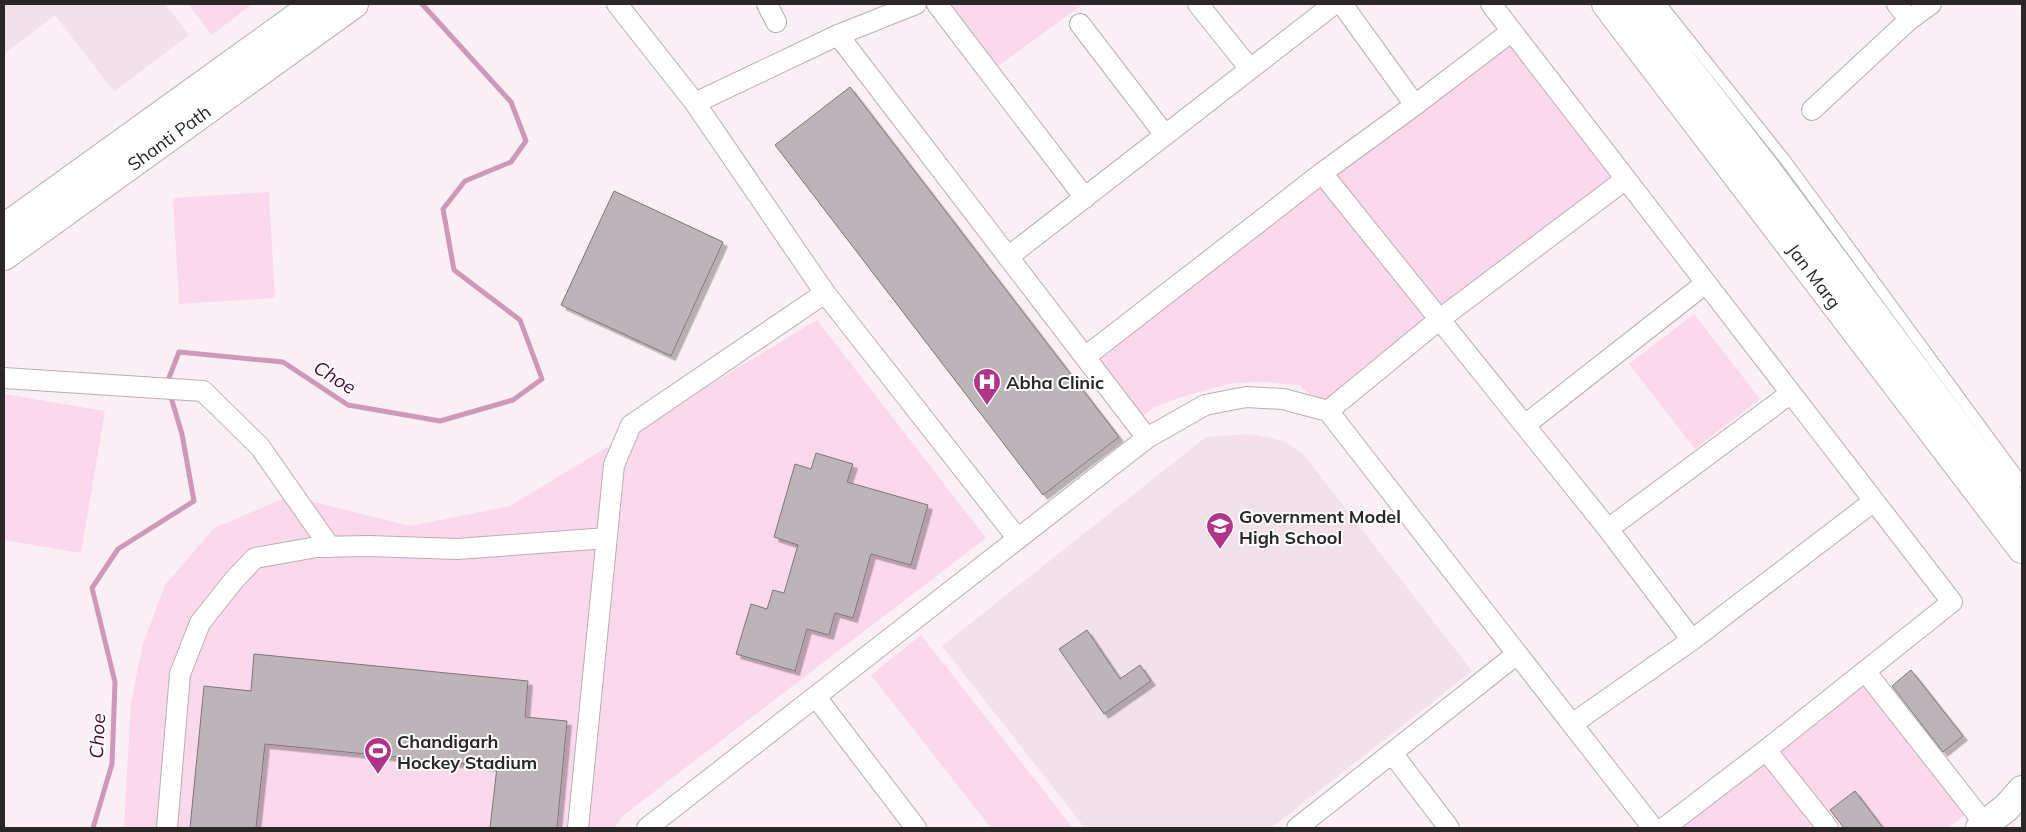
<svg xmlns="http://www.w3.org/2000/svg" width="2026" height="832" font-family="Mulish,sans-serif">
<defs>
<filter id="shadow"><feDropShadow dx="4.5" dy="4.5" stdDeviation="0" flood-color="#0004"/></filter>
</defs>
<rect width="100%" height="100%" fill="#f9eff4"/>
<!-- built -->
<path fill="#f2e0ea" d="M4,4H165L189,35L114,92L55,15L4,54Z
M1250,434L1284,441L1304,455L1472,671L1271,828H1085L942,646L1206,437Z"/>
<!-- green -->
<path fill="#fbd8ec" d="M188,4H252L212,35Z
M951,4H1083L997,67Z
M1512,31L1626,179L1328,411L1299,385L1265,382L1233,383L1191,394L1154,407L1135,422L1085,357Z
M269,192L275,298L179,304L173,198Z
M1694,314L1760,399L1695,449L1629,364Z
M817,320L986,538L625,814L614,828H124L131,702L143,644L165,585L214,528L290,496L410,526L510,506Z
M4,394L105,411L81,553L4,540Z
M921,635L1073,828H991L871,675Z
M1859,675L1967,813L1948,828H1884L1855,792L1826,813L1773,745Z
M1761,754L1820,828H1676Z"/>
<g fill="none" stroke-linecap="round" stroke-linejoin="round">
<!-- stream -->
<path stroke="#ce99b8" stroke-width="5" d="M167,383L179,352L283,362L348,405L440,421L513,400L542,379L520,320L454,270L443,209L465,181L511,162L526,141L511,102L422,4
M93,828L112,764L115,682L92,588L118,549L194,501L182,434L170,394"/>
</g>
<!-- building -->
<path fill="#bdb4b9" stroke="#7d7579" filter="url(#shadow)" d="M850,87L1119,437L1043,495L775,145Z
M614,191L723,242L671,356L561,305Z
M816,453L853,464L847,482L928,505L911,565L871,554L853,618L835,613L829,635L807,629L795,671L736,654L751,604L767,609L773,590L784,593L798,545L774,537L795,464L811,469Z
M1087,630L1120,679L1140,665L1151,681L1104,714L1059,649Z
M254,654L528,681L525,717L567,721L557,828H490L497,767L265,744L256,828H190L204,686L251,691Z
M1911,670L1963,736L1943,752L1892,686Z
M1855,791L1883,828H1844L1830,810Z"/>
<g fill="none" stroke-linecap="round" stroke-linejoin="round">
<defs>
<path id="lane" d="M1661,4L1786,161L2022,482"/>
<path id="street" d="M617,4L695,103L825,293L1018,539
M767,4L776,22
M937,4L1085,198
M1198,4L1250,69
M1342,4L1415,105
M1491,4L1952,602L1766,750L1664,828
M1897,4L1909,20
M1080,24L1165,135
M838,35L1147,438
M695,103L838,35L916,4
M1812,110L1909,20L1931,4
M1322,173L1608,529L1692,640
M1008,257L1334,4
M1085,357L1322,173L1415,105L1512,31
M4,378L203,391L260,447L330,547
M1328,411L1440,319L1626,179
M1525,425L1706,283
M1608,529L1791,393
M1865,671L1985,824
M816,697L916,828
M1572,724L1692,640L1874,501
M1766,750L1828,828
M1392,753L1449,828
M167,828L180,674L200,623L234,580L255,558L317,547L369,546L457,549L607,538
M578,828L614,465L631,425L825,293
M647,828L1147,438L1205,405L1246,397L1283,399L1328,411L1653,828
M1297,828L1517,654"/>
<path id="secondary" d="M1606,4L2022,549
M1638,4L1769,173L2022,513
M4,228L315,4
M4,256L354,4
M1980,828L2006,808L2022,790"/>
</defs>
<!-- lane casing -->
<use href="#lane" stroke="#b8afb4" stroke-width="12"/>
<!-- street casing -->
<use href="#street" stroke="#b8afb4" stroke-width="22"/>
<!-- secondary casing -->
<use href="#secondary" stroke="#b8afb4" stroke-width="30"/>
<!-- lane -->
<use href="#lane" stroke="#fff" stroke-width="10"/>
<!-- street -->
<use href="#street" stroke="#fff" stroke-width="20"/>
<!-- secondary -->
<use href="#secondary" stroke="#fff" stroke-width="28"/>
</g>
<!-- icons -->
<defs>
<symbol id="hospital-pin" viewBox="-11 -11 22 30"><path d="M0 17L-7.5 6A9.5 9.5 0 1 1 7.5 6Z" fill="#b03588" stroke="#fff"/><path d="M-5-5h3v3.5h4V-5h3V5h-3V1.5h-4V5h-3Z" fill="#fff"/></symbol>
<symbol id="school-pin" viewBox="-11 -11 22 30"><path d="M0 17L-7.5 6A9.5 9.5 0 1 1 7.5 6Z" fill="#b03588" stroke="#fff"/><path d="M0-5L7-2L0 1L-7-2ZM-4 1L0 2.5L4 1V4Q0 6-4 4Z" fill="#fff"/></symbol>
<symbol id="stadium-pin" viewBox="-11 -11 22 30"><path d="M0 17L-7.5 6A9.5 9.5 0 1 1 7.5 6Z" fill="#b03588" stroke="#fff"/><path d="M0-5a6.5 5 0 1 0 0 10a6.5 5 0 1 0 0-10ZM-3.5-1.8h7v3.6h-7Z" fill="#fff"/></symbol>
</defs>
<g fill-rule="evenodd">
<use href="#hospital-pin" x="971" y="366" width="32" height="43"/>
<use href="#school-pin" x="1204" y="510" width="32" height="43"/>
<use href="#stadium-pin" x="362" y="735" width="32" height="43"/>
</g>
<g text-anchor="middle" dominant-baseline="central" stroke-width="4" stroke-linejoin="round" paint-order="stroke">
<!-- street labels -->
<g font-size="18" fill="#2b2729" stroke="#fff">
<text transform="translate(169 138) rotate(-36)">Shanti Path</text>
<text transform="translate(1814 276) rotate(53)">Jan Marg</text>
</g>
<!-- poi labels -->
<g font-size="18" font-weight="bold" fill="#2b2729" stroke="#fff" text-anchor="start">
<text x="1006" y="382">Abha Clinic</text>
<text x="1239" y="516">Government Model<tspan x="1239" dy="21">High School</tspan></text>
<text x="397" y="741">Chandigarh<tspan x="397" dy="21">Hockey Stadium</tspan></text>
</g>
<!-- water labels -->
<g font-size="19" font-style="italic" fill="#4a0a37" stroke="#fff">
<text transform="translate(335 377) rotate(32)">Choe</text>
<text transform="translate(97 736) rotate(-87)">Choe</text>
</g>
</g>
<!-- border -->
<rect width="2026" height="832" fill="none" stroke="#2b2729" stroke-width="10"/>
</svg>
